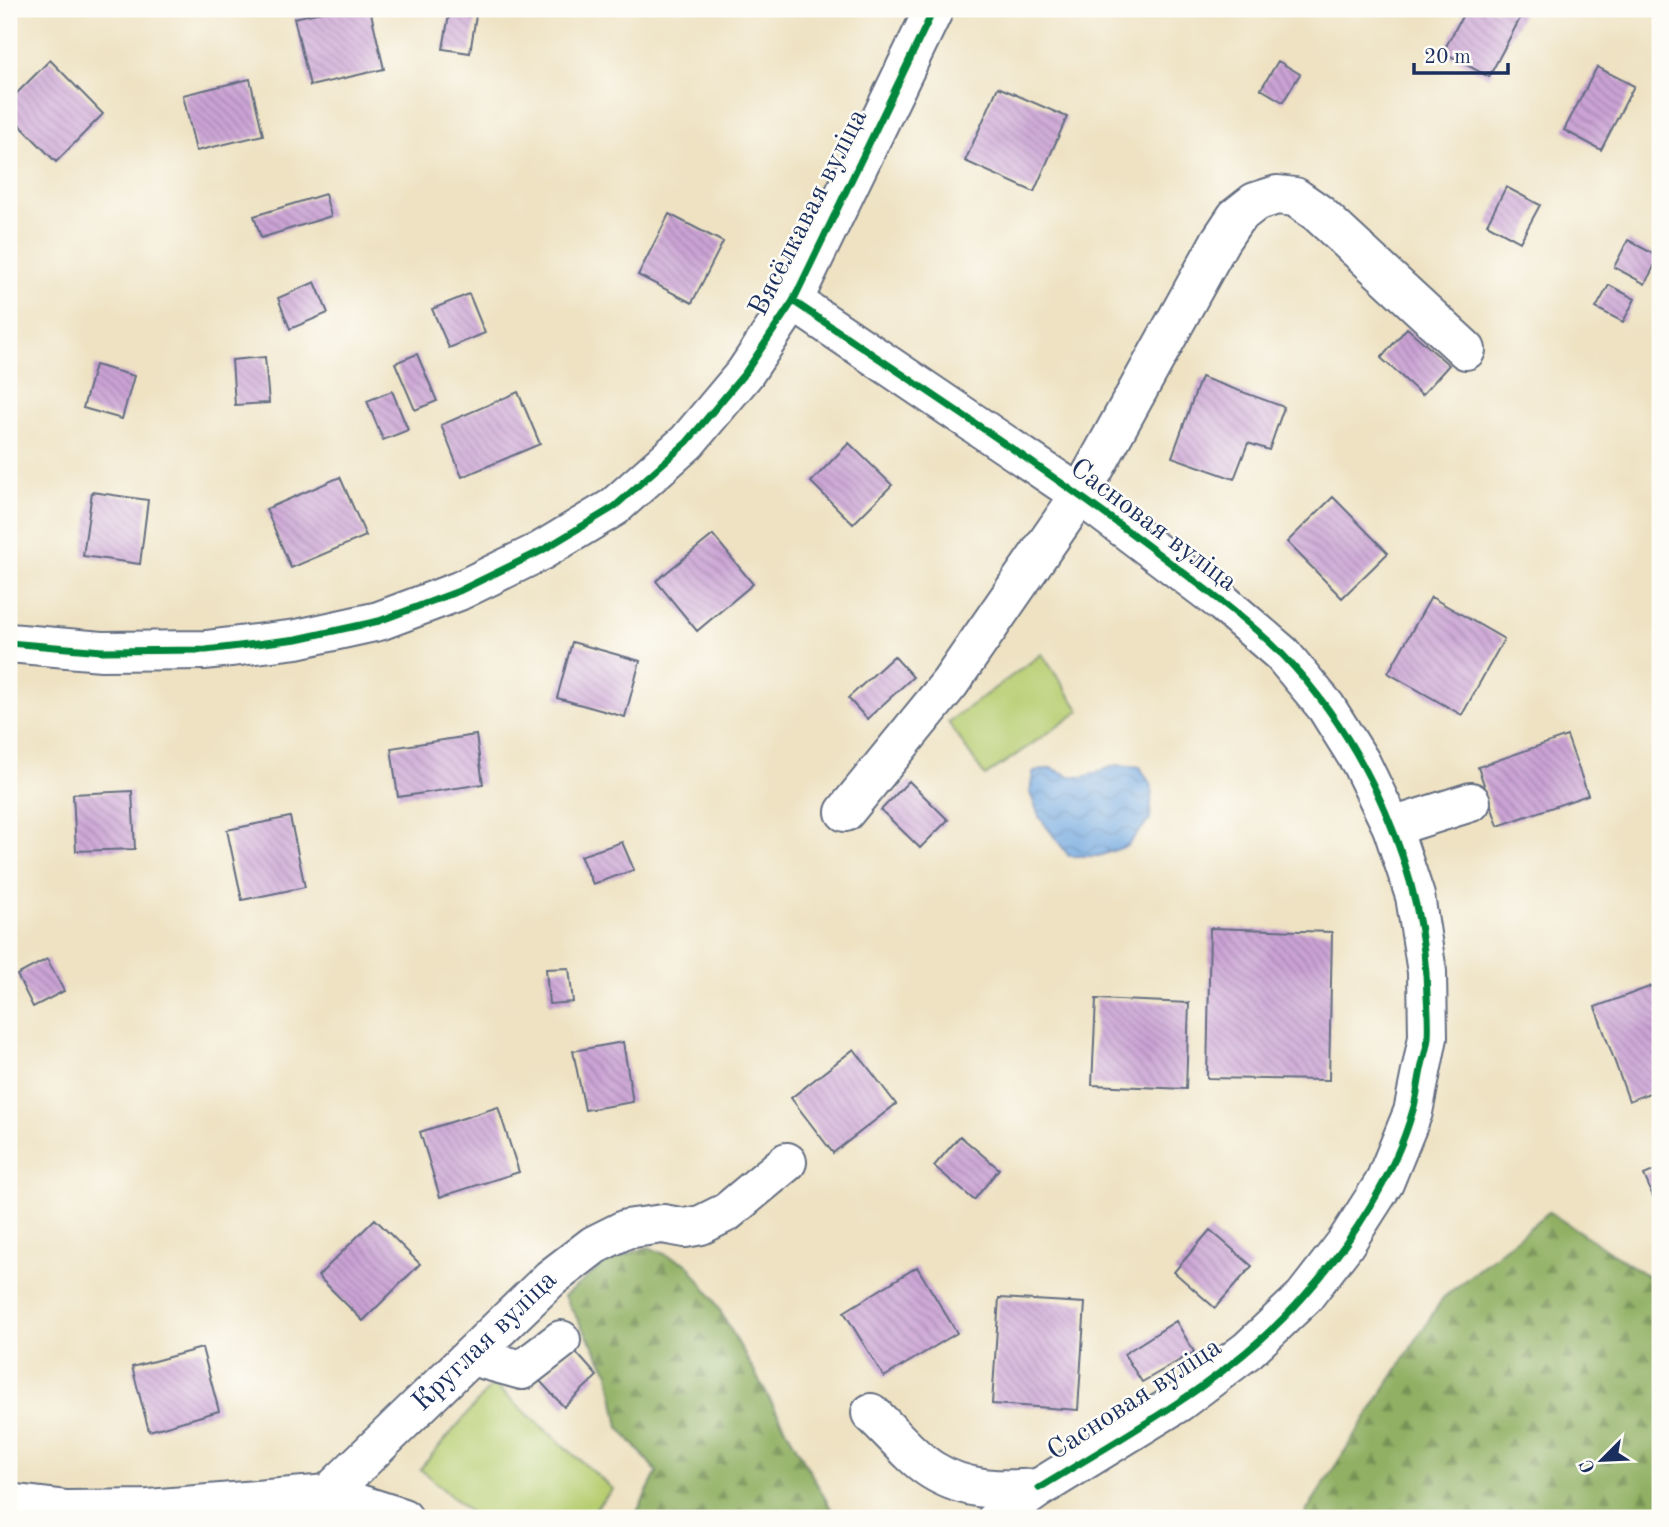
<svg xmlns="http://www.w3.org/2000/svg" width="1669" height="1527" font-family="'Old Standard TT',serif">
<defs>
<pattern id="forest-firs" width="22" height="20" patternUnits="userSpaceOnUse" patternTransform="scale(1.75)"><rect width="22" height="20" fill="#91b063"/><path d="M5 1l3.5 6h-7zM16 11l3.5 6h-7z" fill="#769055"/></pattern>
<pattern id="water-waves" width="16" height="10" patternUnits="userSpaceOnUse" patternTransform="scale(1.75)"><rect width="16" height="10" fill="#71a7df"/><path d="M0 5q4-4 8 0t8 0" fill="none" stroke="#5c88b8"/></pattern>
<pattern id="building-back-hatch" width="6" height="6" patternUnits="userSpaceOnUse" patternTransform="scale(1.75)"><rect width="6" height="6" fill="#cba3d4"/><path d="M-1 5l2 2M0 0l6 6M5-1l2 2" fill="none" stroke="#a485af"/></pattern>
</defs>
<rect width="100%" height="100%" fill="#fdfcf7"/>
<filter id="ink" filterUnits="userSpaceOnUse"><feTurbulence type="fractalNoise" baseFrequency=".0143" numOctaves="2"/><feDisplacementMap in="SourceGraphic" scale="14" xChannelSelector="R" yChannelSelector="G"/><feConvolveMatrix kernelMatrix="1 2 1 2 8 2 1 2 1" color-interpolation-filters="sRGB"/></filter>
<filter id="wash" filterUnits="userSpaceOnUse"><feTurbulence type="fractalNoise" baseFrequency=".00686" numOctaves="4" result="noise"/><feDisplacementMap in="SourceGraphic" scale="28" xChannelSelector="R" yChannelSelector="G"/><feGaussianBlur stdDeviation="1.57" result="paint"/><feColorMatrix in="noise" values="0 0 0 0 0 0 0 0 0 0 0 0 0 0 0 0 0 1.4 0 .05"/><feComposite in="paint" operator="in"/></filter>
<g filter="url(#wash)">
<rect width="100%" height="100%" fill="#eee2c2"/>
<!-- grass -->
<path fill="#b7cd71" stroke="#697e68" stroke-width="2" d="M1042,654L1080,711L985,776L948,722Z
M493,1384L613,1489L587,1518H476L420,1469Z"/>
<!-- forest -->
<path fill="url(#forest-firs)" stroke="#567060" stroke-width="2" d="M1549,1212L1660,1284V1518H1302L1443,1298Z
M648,1247L688,1264L714,1300L836,1518H634L657,1472L619,1427L609,1373L564,1296L607,1262Z"/>
<!-- water -->
<path fill="url(#water-waves)" stroke="#466b9e" stroke-width="2" d="M1117,765L1140,767L1152,787L1150,819L1127,846L1099,856H1069L1040,818L1030,793L1033,772L1051,768L1070,776L1084,777Z"/>
<g id="blocks">
<!-- building -->
<path fill="url(#building-back-hatch)" d="M335,9H370L384,69L310,86L294,18Z
M450,9H477L470,53L443,49Z
M1466,9H1525L1489,77L1443,52Z
M50,60L103,114L56,162L9,114V101Z
M1278,61L1300,74L1283,102L1261,89Z
M1597,67L1634,86L1601,150L1564,130Z
M250,79L263,135L196,151L183,95Z
M998,87L1067,117L1034,192L965,161Z
M1506,187L1540,205L1520,242L1487,224Z
M325,194L331,216L261,238L254,216Z
M669,214L723,242L692,303L638,275Z
M1628,240L1659,257L1645,284L1614,267Z
M315,282L328,313L290,329L278,298Z
M1609,285L1635,299L1623,322L1596,308Z
M469,294L485,333L449,348L432,309Z
M1407,328L1449,365L1422,395L1381,358Z
M417,354L437,401L415,410L395,363Z
M265,357L269,403L235,405L232,360Z
M95,365L134,376L122,419L83,408Z
M1201,377L1284,407L1269,450L1248,443L1234,479L1172,457Z
M392,391L408,430L383,440L367,401Z
M518,392L540,444L462,477L441,425Z
M849,443L892,485L853,524L811,482Z
M340,477L366,536L291,568L266,509Z
M92,492L148,500L140,564L83,556Z
M1333,497L1388,553L1342,598L1287,542Z
M713,535L753,584L697,631L656,581Z
M1431,597L1504,639L1462,715L1388,673Z
M572,642L640,661L625,717L557,698Z
M894,656L913,677L867,719L848,698Z
M476,735L483,784L398,797L391,748Z
M1567,736L1588,795L1498,826L1478,767Z
M909,781L948,820L920,848L881,810Z
M132,791L135,849L76,851L73,794Z
M290,817L305,887L242,900L227,830Z
M622,842L634,870L593,884L580,856Z
M1210,928L1332,932L1329,1080L1207,1078Z
M47,959L64,991L33,1007L17,975Z
M569,968L573,1002L549,1004L546,969Z
M1660,983V1089L1629,1101L1595,1007Z
M1096,999L1189,1003L1186,1089L1092,1085Z
M623,1042L633,1102L585,1110L573,1051Z
M854,1049L896,1104L833,1153L791,1098Z
M498,1107L519,1172L440,1197L420,1132Z
M960,1136L999,1169L974,1200L934,1166Z
M1660,1168V1213L1644,1175Z
M375,1219L420,1264L363,1321L318,1276Z
M1210,1230L1252,1266L1215,1308L1174,1272Z
M917,1267L957,1333L884,1377L844,1312Z
M999,1298L1085,1303L1078,1410L992,1404Z
M1176,1321L1194,1352L1142,1382L1124,1354Z
M202,1348L219,1411L149,1431L132,1367Z
M574,1350L597,1376L564,1407L540,1381Z"/>
</g>
</g>
<g filter="url(#ink)">
<use href="#blocks" fill-opacity="0" stroke="#656e81" stroke-width="2"/>
<g fill="none" stroke-linecap="round" stroke-linejoin="round">
<defs>
<g id="minor">
<path d="M793,301L1080,495L1223,603L1282,654L1326,707L1361,763L1392,827L1415,896L1427,972L1428,1037L1413,1112L1384,1183L1345,1244L1304,1297L1248,1350L1179,1402L1039,1488L997,1518"/>
<path d="M9,643L102,651L206,650L297,639L379,621L459,591L541,551L614,507L687,442L745,373L793,301L934,9"/>
<path d="M845,812L950,683L1080,495L1220,241L1236,217L1255,202L1277,195L1295,197L1318,213L1466,350"/>
<path d="M1392,827L1471,802"/>
<path d="M471,1356L522,1370L561,1340"/>
<path d="M871,1413C890,1430 911,1457 932,1470C965,1491 1002,1491 1039,1488"/>
<path id="s1" d="M328,1494L551,1278L594,1245L626,1229L663,1224L685,1228L701,1225L727,1212L787,1162"/>
<path d="M9,1503L67,1510L149,1509L328,1494L403,1518"/>
</g>
</defs>
<!-- minor casing -->
<use href="#minor" stroke="#656e81" stroke-width="42"/>
<!-- minor -->
<use href="#minor" stroke="#fff" stroke-width="38"/>
<defs>
<path id="cycleway" d="M793,301C912,381 1032,459 1147,545C1192,580 1241,613 1282,654C1367,742 1425,874 1427,996C1428,1010 1429,1024 1428,1038C1427,1048 1423,1059 1421,1070C1418,1083 1417,1097 1413,1110C1394,1177 1351,1243 1305,1295C1233,1378 1132,1431 1039,1488
M9,643L102,651L206,650L297,639L379,621L459,591L541,551L614,507L687,442L745,373L793,301L934,9"/>
</defs>
<!-- cycleway casing -->
<use href="#cycleway" stroke="#fdfcf7" stroke-width="11"/>
<!-- cycleway -->
<use href="#cycleway" stroke="#00873e" stroke-width="7"/>
</g>
</g>
<g text-anchor="middle" dominant-baseline="central" stroke-width="5" stroke-linejoin="round" paint-order="stroke">
<!-- street labels -->
<g font-size="28" fill="#1b2f5e" stroke="#fdfcf7">
<text transform="translate(809 213) rotate(-63)">Вясёлкавая вуліца</text>
<text transform="translate(1153 526) rotate(37)">Сасновая вуліца</text>
<text stroke="none"><textPath href="#s1" startOffset="219">Круглая вуліца</textPath></text>
<text transform="translate(1135 1400) rotate(-33)">Сасновая вуліца</text>
</g>
</g>
<!-- margin -->
<rect width="1669" height="1527" fill="none" stroke="#fdfcf7" stroke-width="35"/>
<!-- north arrow -->
<g transform="translate(1602 1460) rotate(246)" stroke="#fdfcf7" stroke-width="5" paint-order="stroke">
<path d="M0-5L12 26L0 18L-12 26Z" fill="#1b2f5e"/>
<text y="-10" font-size="19" font-weight="bold" text-anchor="middle" fill="#1b2f5e">С</text>
</g>
<!-- scale -->
<path d="M1414 63v10h94v-10" fill="none" stroke="#1b2f5e" stroke-width="3.5"/>
<text x="1424" y="63" font-size="21" fill="#1b2f5e" stroke="#fdfcf7" stroke-width="5" paint-order="stroke">20 m</text>
</svg>
